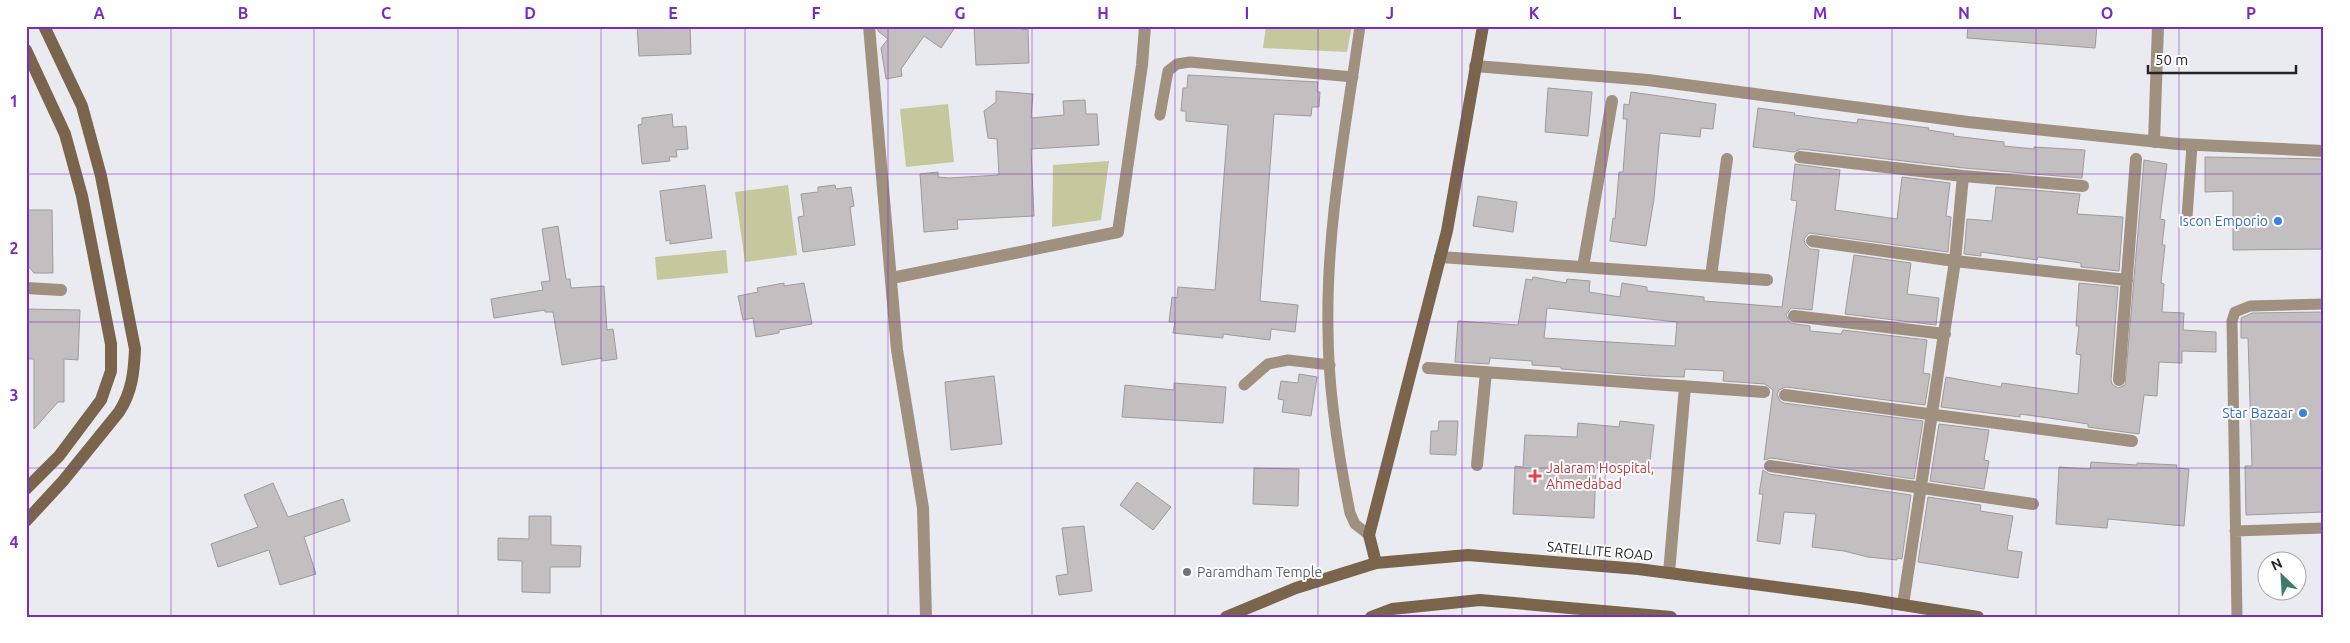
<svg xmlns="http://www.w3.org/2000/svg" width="2350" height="643" font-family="Ubuntu,sans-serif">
<rect width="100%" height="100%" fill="#eaebf0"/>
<!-- green -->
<path fill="#c5c89d" d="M1266,26H1352L1347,52L1263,48Z
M948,104L954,162L906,167L900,109Z
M1109,161L1101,220L1052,227L1053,165Z
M788,185L797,255L745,262L735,192Z
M726,250L728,273L657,280L655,257Z"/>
<!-- building -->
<path fill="#c3bec0" stroke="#9f9a9c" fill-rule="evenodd" d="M637,26H690L691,54L639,56Z
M877,26H956L941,48L924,36L901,69L902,76L886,79L881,48L888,39L878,31Z
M974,26H1022V30L1028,29L1029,63L976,65Z
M1968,26H2097L2095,48L1967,38Z
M1188,75L1318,82L1317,92H1320L1319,107H1312L1311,116L1274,114L1260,301L1298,305L1295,332L1271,329L1270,340L1223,334V338L1173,333L1175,322H1169L1172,297L1177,298L1178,287L1215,290L1228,125L1186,121V111H1181L1183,88H1187Z
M1548,88L1592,92L1588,136L1545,132Z
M996,91L1033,94L1031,118L1064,115L1063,101L1085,100L1086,114H1097L1099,145L1031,149L1034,216L957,220L958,229L924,232L920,174L938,172V177L949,178L999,175L997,139L988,138L984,111L996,102Z
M1631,92L1716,104L1713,129L1701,128L1700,137L1660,133L1654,199L1646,246L1610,241L1613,218L1615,219L1619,172H1623L1627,119H1623L1624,104L1629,105Z
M1758,108L1795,113L1794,115L1823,119L1857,123L1858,119L1929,128L1928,130L1954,134L1953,136L2004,142V146L2034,149V147L2085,150L2082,178L1964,168L1801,149L1794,152L1753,147Z
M672,114L673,127L686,126L688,149L676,150L677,157H669L670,161L642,164L638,125L642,124V118Z
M2205,157L2324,159V249L2233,250V191L2205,192Z
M2144,160L2167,164L2160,219L2165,220L2162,245H2165L2161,283L2164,284L2162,312L2184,313L2183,330L2216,332V352L2182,351V363L2159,362L2157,396L2144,395L2139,434L2088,427V424L2049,418L2020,414V417L1941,407L1946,377L2001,387L2002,383L2078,394L2081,355L2076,354L2079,326H2076L2079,283L2118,287L2111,380L2112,384L2118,388L2125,385Z
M1795,164L1840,170L1835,210L1890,218L1897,219L1902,177L1950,183L1946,216L1951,217L1948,252L1809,233L1804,239L1805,244L1810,249L1819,250L1812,310L1791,308L1786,315L1790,323L1810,326V331L1841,334L1843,330L1927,340L1923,373L1930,374L1925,405L1786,387L1779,390L1777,394L1780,401L1784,403L1923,421L1914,479L1771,458L1764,460L1773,390L1765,384L1723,381L1724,371L1685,369L1684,377L1650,376L1561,369V367L1532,365V361L1490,358L1489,364L1455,362L1458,321L1518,325L1526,279L1532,280L1533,277L1566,283L1567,279L1590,281L1589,292L1620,297L1622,283L1647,287V291L1704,297V301L1782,307L1797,201L1791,200ZM1547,308L1677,322L1675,346L1544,338Z
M705,185L712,238L670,244V240L666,241L660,191Z
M835,185L836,189L851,187L854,206L850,207L855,245L803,252L798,217L804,216L801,194L818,192V187Z
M1996,187L2080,194L2077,214L2123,217L2119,271L2081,267V263L2038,257L2037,260L1981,252V256L1964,254L1967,219L1992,221Z
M1478,196L1517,202L1513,232L1473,226Z
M26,210H52L53,273H34L26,263Z
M558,226L566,279H570L571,288L604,286L607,330L613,329L617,359L602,361V358L562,365L553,312H545V310L494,318L491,299L543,290L541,282L550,281L542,229Z
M1854,255L1911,263L1907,294L1939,298L1936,325L1845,314Z
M784,283V286L804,283L812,324L779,330V333L756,337L753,318L743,320L738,296L758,292L757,288Z
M26,309L80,310L78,360L64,359V402H58L34,429V359H26Z
M2324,312V512L2246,515L2245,466H2252L2248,338H2241V318L2252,313Z
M1299,374L1317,377L1311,416L1282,412L1284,400L1278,399L1281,381L1298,383Z
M994,376L1002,444L951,450L945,382Z
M1174,383L1226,387L1223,423L1122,417L1125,385L1174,390Z
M1439,421H1458L1456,455L1430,454L1431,431H1438Z
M1620,421L1654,425L1649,470L1600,465V468H1596L1594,518L1513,514L1515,466L1523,467L1525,435L1577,437L1578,423L1619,427Z
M1939,424L1989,430L1984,460L1989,461L1984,489L1930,481Z
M2091,462L2137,465V463L2177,465L2176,468L2189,469L2184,526L2108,519L2107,528L2056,524L2059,467L2090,469Z
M1254,468L1299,469L1298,506L1253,504Z
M1763,470L1769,474L1911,495L1902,559L1897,558V560L1868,557L1844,551L1812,547L1816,514L1784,512L1780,544L1757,541L1763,494H1759Z
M1137,482L1171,507L1153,530L1120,505Z
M273,483L288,517L343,499L350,521L304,537L316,574L280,585L269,550L218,567L211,544L258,527L244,495Z
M1928,497L1981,505L1980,511L2013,516L2007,550L2022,552L2018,578L1918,562Z
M529,516H551V545L581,546L580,567H550V593L522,592V561L498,560V538L529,539Z
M1084,526L1092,591L1059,595L1056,576L1068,574L1062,528Z"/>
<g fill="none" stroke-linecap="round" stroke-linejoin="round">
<!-- lane -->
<path stroke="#9f907f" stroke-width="11" d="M1360,26C1346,126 1326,227 1328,329C1328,390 1338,453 1350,513L1355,524L1369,535
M1160,115L1168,71L1177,64L1190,62L1353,77
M2187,217L2192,145
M1244,385L1268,364L1288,360L1330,365
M2235,531L2324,528
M2237,617L2232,321L2235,312L2250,306L2324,304"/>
<!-- street -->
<path stroke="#9f907f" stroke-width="12" d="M869,26L897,350L923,508L926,617
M1475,66L1648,80L1968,122L2178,144L2324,151
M2154,142L2158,26
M1800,157L1963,176L2083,186
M1812,241L1955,261L2127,280
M1440,257L1767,280
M1583,267L1612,101
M1711,276L1727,159
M892,278L1118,232L1142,65L1145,26
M26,288L61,290
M1794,316L1945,334
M1428,368L1764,392
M2119,380L2136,159
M1785,395L2132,441
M1477,465L1486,372
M1770,466L2033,504
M1669,573L1685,386
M1903,605L1955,261L1963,176"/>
<!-- secondary -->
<path stroke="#7a644c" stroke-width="12" d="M26,50L65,134L82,196L111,344V371L101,400L59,456L26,489
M26,521L63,481L119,412C132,392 134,372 135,349L101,176L82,106L44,26
M1376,563L1369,535L1447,231L1483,26
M1226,617L1296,588L1376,563L1468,555L1638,569L1860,598L1978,617
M1371,617L1392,609L1480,600L1671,617"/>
</g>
<!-- grid -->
<path fill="none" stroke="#7b2cbf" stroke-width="1" stroke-opacity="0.55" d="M171,26V617M314,26V617M458,26V617M601,26V617M745,26V617M888,26V617M1032,26V617M1175,26V617M1318,26V617M1462,26V617M1605,26V617M1749,26V617M1892,26V617M2036,26V617M2179,26V617M26,174H2324M26,322H2324M26,468H2324"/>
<!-- markers -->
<g fill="#3f7fe0" stroke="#fff" stroke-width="2">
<circle cx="2278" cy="221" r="5"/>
<circle cx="2303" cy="413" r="5"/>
</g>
<path fill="#e0444e" stroke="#fff" stroke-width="2" d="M1532.5 468.5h5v5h5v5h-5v5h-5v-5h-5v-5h5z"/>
<circle fill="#6b7280" stroke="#fff" stroke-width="2" cx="1187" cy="572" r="5"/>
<g text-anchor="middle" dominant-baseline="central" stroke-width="4" stroke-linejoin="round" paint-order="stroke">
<!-- shop labels -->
<g font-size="14" fill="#366cbe" stroke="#fff" text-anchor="end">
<text x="2268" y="221">Iscon Emporio</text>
<text x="2293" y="413">Star Bazaar</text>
</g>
<!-- health labels -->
<g font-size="14" fill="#be3a42" stroke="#fff" text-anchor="start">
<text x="1546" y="468">Jalaram Hospital,<tspan x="1546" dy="16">Ahmedabad</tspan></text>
</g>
<!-- street labels -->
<g font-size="14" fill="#232426" stroke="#fff">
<text transform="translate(1600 551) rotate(5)">SATELLITE ROAD</text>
</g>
<!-- worship labels -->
<g font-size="14" fill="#5b616d" stroke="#fff" text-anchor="start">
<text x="1197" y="572">Paramdham Temple</text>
</g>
</g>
<!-- border -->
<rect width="2350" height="643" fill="none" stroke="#ffffff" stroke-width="55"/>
<!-- north arrow -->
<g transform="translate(2282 576) rotate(335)"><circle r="24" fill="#ffffff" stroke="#a7a7a8"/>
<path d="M0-4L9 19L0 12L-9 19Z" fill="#3b7c6c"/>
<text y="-8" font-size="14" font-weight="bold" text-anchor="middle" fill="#232426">N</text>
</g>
<!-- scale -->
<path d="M2148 65v8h148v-8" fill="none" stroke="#232426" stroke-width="2.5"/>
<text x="2155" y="65" font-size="15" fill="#232426" stroke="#ffffff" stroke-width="4" paint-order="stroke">50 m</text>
<rect x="28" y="28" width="2294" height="588" fill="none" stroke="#7b2cbf" stroke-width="2"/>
<g font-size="16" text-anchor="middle" font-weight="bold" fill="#7b2cbf">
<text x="99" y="19">A</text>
<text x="243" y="19">B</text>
<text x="386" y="19">C</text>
<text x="530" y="19">D</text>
<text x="673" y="19">E</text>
<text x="816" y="19">F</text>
<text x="960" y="19">G</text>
<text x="1103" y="19">H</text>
<text x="1247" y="19">I</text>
<text x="1390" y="19">J</text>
<text x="1534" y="19">K</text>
<text x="1677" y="19">L</text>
<text x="1820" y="19">M</text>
<text x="1964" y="19">N</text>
<text x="2107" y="19">O</text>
<text x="2251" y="19">P</text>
<text x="14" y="107">1</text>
<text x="14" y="254">2</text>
<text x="14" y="401">3</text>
<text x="14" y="548">4</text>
</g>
</svg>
